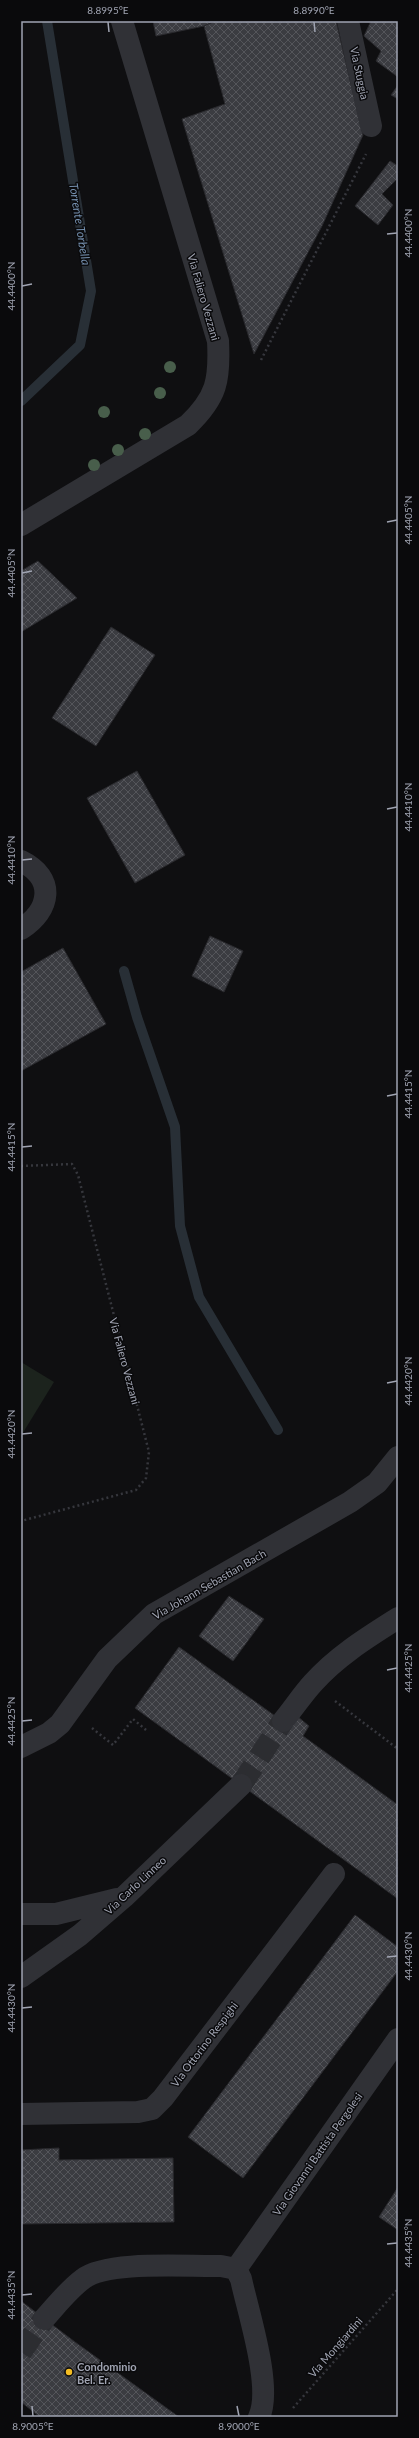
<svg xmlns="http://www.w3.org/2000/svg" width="419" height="2438" font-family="Lato,sans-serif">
<defs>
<pattern id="building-cross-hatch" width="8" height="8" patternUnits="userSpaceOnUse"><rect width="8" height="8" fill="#3b3c41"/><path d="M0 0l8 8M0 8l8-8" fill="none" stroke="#54555a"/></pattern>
</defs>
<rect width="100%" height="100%" fill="#0f0f11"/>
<!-- green -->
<path fill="#1c231d" d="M21,1362L54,1382L21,1436Z"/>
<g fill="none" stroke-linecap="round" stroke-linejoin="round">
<!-- stream -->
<path stroke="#282f36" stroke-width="10" d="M21,401L80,345L91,291L47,21
M124,971L137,1017L175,1127L180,1226L199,1297L278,1430"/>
</g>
<!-- building -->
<path fill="url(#building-cross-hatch)" stroke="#29292d" d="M153,21H215L204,26L156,36Z
M215,21H336L363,135L322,226L254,354L182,119L225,104L204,26Z
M371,21H398V77L376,61L381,51L364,36Z
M398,85V99L391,95Z
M390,161L398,166V178L382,194L393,205L378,225L355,206Z
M38,561L77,598L21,632V571Z
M111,627L155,655L96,746L52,718Z
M137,771L185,855L135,883L87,798Z
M210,936L243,951L224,992L192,976Z
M63,948L106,1024L21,1071V972Z
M229,1596L264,1619L233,1661L199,1636Z
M179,1647L289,1726L297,1716L309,1726L303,1736L398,1805V1899L135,1708Z
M355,1915L398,1947V1971L243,2178L188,2137Z
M59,2148V2160L173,2158L174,2222L21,2224V2150Z
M398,2187V2230L379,2217Z
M21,2301L75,2342L179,2417H40L21,2402Z"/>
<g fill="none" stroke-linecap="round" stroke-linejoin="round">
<!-- minor-tunnel -->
<path stroke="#2c2d31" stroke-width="22" stroke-dasharray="22 11" stroke-linecap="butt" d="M241,1785L283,1721
M21,2352L44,2319"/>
<!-- path -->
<path stroke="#36373d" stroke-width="2.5" stroke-dasharray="2 3" stroke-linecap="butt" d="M261,360L366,154
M21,1166L72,1164L78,1175L149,1452L146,1478L136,1490L21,1521
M335,1701L398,1749
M92,1728L113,1745L133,1719L146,1730
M293,2408L398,2289"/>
<!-- minor -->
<path stroke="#303136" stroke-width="22" d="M348,21L371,126
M21,525L188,425C217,397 220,380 218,341L122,21
M21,861C56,878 51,910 21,929
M283,1721C293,1709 302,1695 313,1683C337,1656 368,1637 398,1618
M21,1747L49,1733L60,1724L107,1659L154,1614L350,1502L377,1483L398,1457
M21,1914H56L117,1899
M21,1977L80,1935L124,1897L241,1785
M21,2114L138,2112L152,2109L163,2098L334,1874
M236,2269L241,2279C248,2312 273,2388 259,2417
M44,2319C56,2306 68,2290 83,2279C107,2260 189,2267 221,2266L236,2269L398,2039"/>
</g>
<!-- trees -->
<g fill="#485e4b">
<circle cx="170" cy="367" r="6"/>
<circle cx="160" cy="393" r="6"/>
<circle cx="104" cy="412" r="6"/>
<circle cx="145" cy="434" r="6"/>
<circle cx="118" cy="450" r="6"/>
<circle cx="94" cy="465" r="6"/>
</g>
<!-- ticks -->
<path fill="none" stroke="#a0a4b2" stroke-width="1.5" d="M108,22L109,32M314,22L315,32M387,234L397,233M22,286L32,284M387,522L397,520M22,573L32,571M387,809L397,807M22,860L32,859M387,1096L397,1094M22,1147L32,1146M387,1383L397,1381M22,1434L32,1433M387,1670L397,1668M22,1721L32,1720M387,1957L397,1956M22,2008L32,2007M387,2244L397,2243M22,2295L32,2294M32,2406L33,2416M237,2406L239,2416"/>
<!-- markers -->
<circle fill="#f5bd23" stroke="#0a0a0c" stroke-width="1.5" cx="69" cy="2372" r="4"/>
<g text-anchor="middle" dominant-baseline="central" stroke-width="3" stroke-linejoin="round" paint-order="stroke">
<!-- street labels -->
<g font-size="11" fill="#a0a4b2" stroke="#0a0a0c">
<text transform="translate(360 73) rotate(78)">Via Stuggia</text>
<text transform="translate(204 297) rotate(74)">Via Faliero Vezzani</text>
<text transform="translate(125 1361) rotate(75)">Via Faliero Vezzani</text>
<text transform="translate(209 1584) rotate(-30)">Via Johann Sebastian Bach</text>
<text transform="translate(135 1885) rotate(-43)">Via Carlo Linneo</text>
<text transform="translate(204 2044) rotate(-53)">Via Ottorino Respighi</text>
<text transform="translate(317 2154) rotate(-55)">Via Giovanni Battista Pergolesi</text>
<text transform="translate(335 2347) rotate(-49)">Via Mongiardini</text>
</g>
<!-- poi labels -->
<g font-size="11" font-weight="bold" fill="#a0a4b2" stroke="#0a0a0c" text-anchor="start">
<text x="77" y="2366">Condominio<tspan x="77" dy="13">Bel. Er.</tspan></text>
</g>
<!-- water labels -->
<g font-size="12" font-style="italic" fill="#7590af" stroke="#0a0a0c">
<text transform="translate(80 224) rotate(81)">Torrente Torbella</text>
</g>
</g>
<!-- border -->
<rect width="419" height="2438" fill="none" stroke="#0a0a0c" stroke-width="44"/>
<rect x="22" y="22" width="375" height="2394" fill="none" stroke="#a0a4b2" stroke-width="1.5"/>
<g font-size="10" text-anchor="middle" fill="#a0a4b2">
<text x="108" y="14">8.8995°E</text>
<text x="314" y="14">8.8990°E</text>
<text transform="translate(408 233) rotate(-90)" y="4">44.4400°N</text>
<text transform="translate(11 286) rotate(-90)" y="4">44.4400°N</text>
<text transform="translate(408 520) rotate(-90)" y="4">44.4405°N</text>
<text transform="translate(11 573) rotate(-90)" y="4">44.4405°N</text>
<text transform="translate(408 807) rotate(-90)" y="4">44.4410°N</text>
<text transform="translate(11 860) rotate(-90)" y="4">44.4410°N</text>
<text transform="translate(408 1094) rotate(-90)" y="4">44.4415°N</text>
<text transform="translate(11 1147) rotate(-90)" y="4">44.4415°N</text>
<text transform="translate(408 1381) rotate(-90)" y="4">44.4420°N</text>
<text transform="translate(11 1434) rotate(-90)" y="4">44.4420°N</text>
<text transform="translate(408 1668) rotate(-90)" y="4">44.4425°N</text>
<text transform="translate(11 1721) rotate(-90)" y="4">44.4425°N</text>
<text transform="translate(408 1956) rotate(-90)" y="4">44.4430°N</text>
<text transform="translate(11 2008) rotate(-90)" y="4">44.4430°N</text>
<text transform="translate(408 2243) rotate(-90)" y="4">44.4435°N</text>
<text transform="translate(11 2295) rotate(-90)" y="4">44.4435°N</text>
<text x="33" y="2430">8.9005°E</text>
<text x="239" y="2430">8.9000°E</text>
</g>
</svg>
